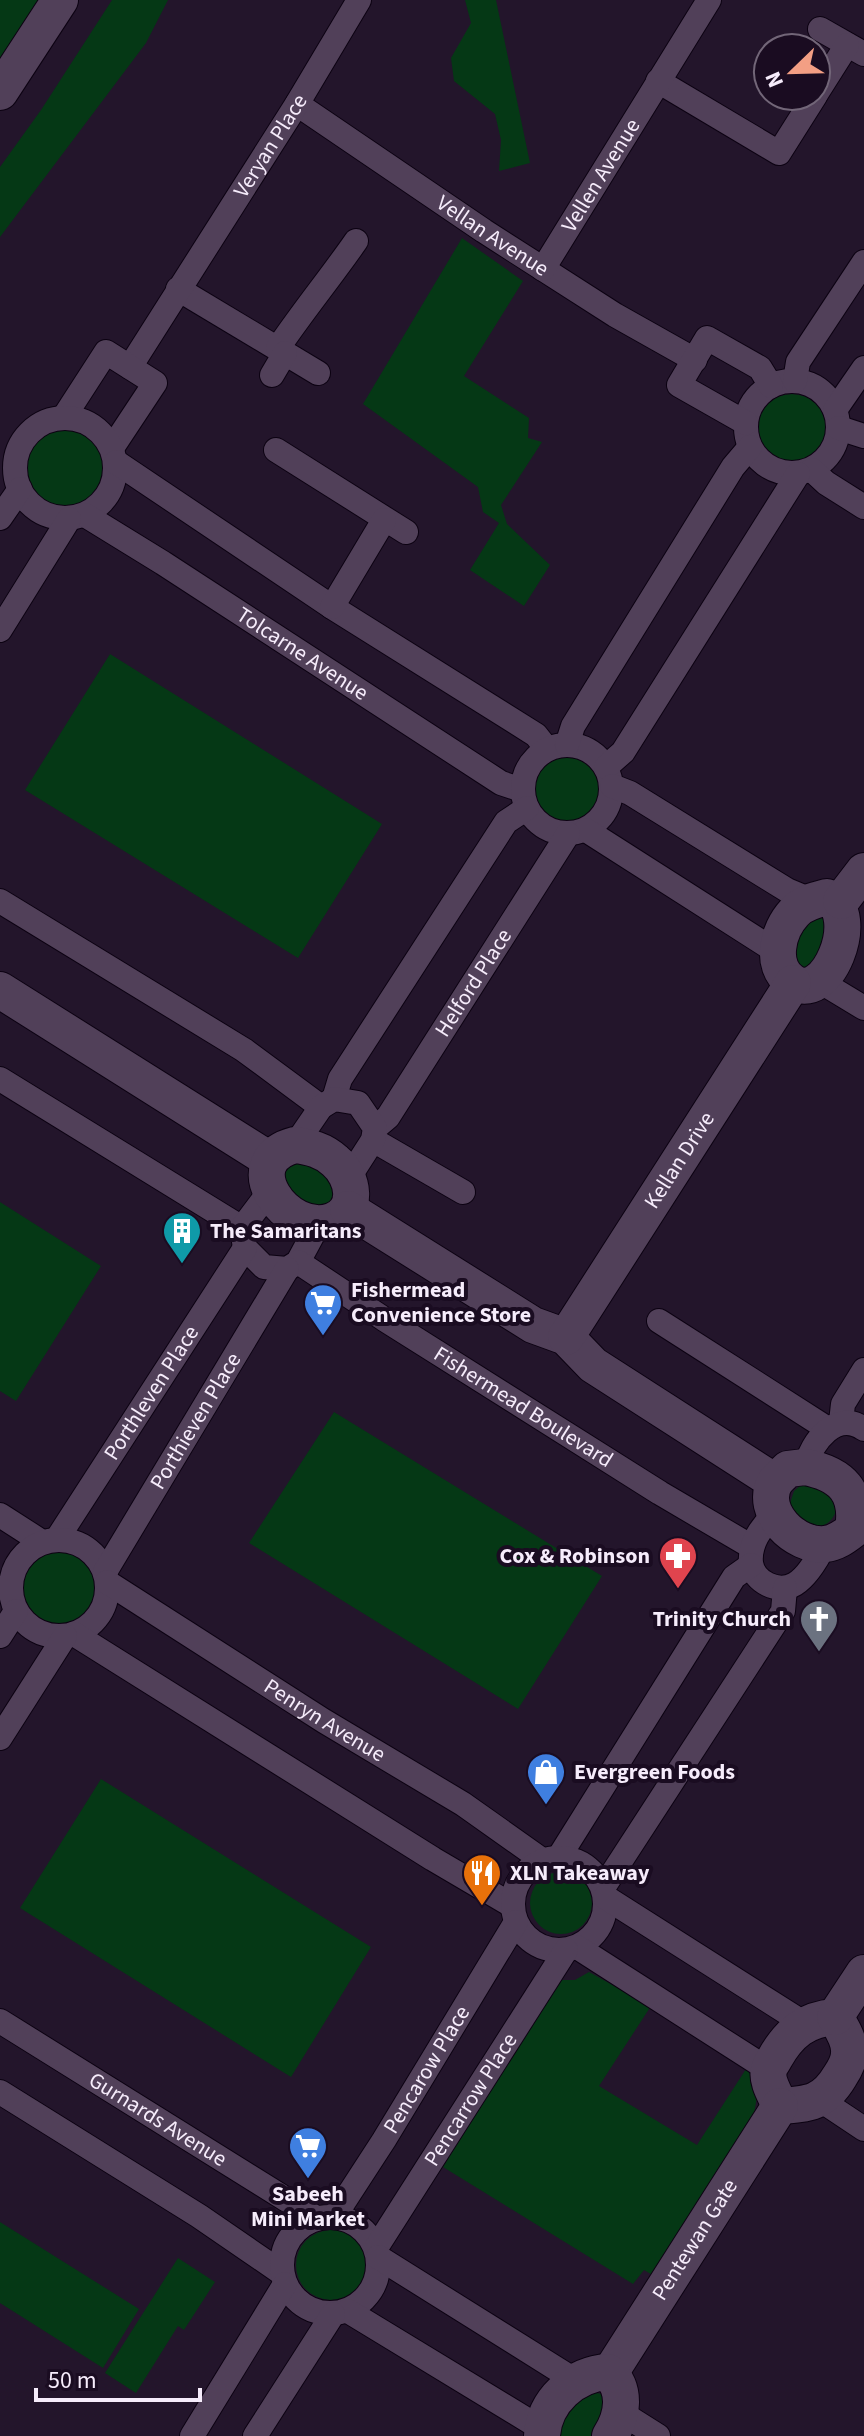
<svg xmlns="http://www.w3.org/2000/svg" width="864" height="2436" font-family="'Source Sans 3',sans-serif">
<rect width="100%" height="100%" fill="#23152b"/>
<!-- green -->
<path fill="#053815" d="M0,0H45L0,67Z
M112,0H168L146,43L0,237V167L41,110Z
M465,0H496L530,163L499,171L501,140L495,114L454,81L451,58L471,23Z
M462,238L523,281L464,376L529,418L528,438L542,442L501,505L507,524L550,565L524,606L470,570L499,523L483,512L478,487L363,404Z
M758 428a34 34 0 1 1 68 0a34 34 0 1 1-68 0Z
M23 468a40 40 0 1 1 80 0a40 40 0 1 1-80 0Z
M110,654L382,824L298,958L25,790Z
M533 789a33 33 0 1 1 66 0a33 33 0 1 1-66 0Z
M834,911L814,970L795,965L793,946L808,920Z
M314,1159L341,1189L326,1210L288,1198L283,1166Z
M0,1202L101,1266L16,1401L0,1391Z
M334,1412L602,1576L518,1709L249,1543Z
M801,1485H825L837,1508C832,1525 823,1527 807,1528L789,1506L794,1491Z
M18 1588a40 40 0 1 1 80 0a40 40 0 1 1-80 0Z
M101,1779L371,1947L291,2077L20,1908Z
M530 1903a31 31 0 1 1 62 0a31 31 0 1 1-62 0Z
M589,1972L651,2006L599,2086L697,2145L746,2069L759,2083L753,2121L654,2276L644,2270L633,2284L443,2167L556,1980H575Z
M0,2222L139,2309L103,2368L0,2303Z
M296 2265a35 35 0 1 1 70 0a35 35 0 1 1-70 0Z
M178,2258L215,2282L184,2330L178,2326L136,2393L105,2373Z
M588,2391L601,2394L609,2408L600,2436H554L562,2408Z"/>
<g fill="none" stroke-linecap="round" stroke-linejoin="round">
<defs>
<g id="street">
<path d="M820,29L864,54"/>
<path d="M658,81L779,153L815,96"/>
<path d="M816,94L847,45"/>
<path id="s1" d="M297,104L484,231L615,315L695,360"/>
<path id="s2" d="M543,269L709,0"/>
<path d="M178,289L318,373"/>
<path d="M278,348C303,311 331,277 356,241"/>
<path id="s3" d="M130,367L297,104L359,0"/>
<path d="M272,375L285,353"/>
<circle cx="792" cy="427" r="46"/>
<path d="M795,381L798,362L864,262"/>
<path d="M835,410L864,368"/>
<path d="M64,417L106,352L155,383L112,448"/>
<circle cx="65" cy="468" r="50"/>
<path d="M746,423L679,385L707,338L760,368L771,386"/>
<path d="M839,428L864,436"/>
<path d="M276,450L406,532"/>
<path d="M116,462L332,607L536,735L547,749"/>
<path d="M812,470L826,483L864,507"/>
<path id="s4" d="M85,515L163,563L501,783L522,790"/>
<path d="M0,518L20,489"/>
<path d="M332,607L384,520"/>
<path d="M0,630L69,519"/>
<circle cx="567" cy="789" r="44"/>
<path d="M567,745L573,726L733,467L750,447"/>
<path d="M606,767L623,752L798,474"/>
<path d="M612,786L630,793L787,890L811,900"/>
<path d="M586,830L777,952"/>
<path d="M0,901L244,1050L321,1107"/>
<path d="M821,982L864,1008"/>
<path d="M0,1079L242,1228"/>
<path d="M334,1099L340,1079L506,822L527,808"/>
<path id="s5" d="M375,1128L388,1117L568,834"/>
<path d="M373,1140L463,1192"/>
<path d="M295,1145L321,1107L334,1099L358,1103L375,1128L373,1140L348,1179"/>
<path d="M270,1191L242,1228L245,1248L264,1267L287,1269L298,1262L319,1223"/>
<path id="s6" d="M298,1262L384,1319L660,1493L752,1547"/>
<path d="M659,1321L828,1429"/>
<path d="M841,1422L843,1404L864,1370"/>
<path d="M805,1467C812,1442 836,1409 864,1429"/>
<path d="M775,1514C762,1526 749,1543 751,1563C754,1582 778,1594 795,1584C808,1576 818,1558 825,1544"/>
<path d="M0,1515L42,1542"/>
<path id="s7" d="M57,1539L245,1248"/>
<circle cx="59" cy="1588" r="48"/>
<path id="s8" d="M105,1572L287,1269"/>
<path id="s9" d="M107,1582L324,1721L463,1804L542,1860"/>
<path d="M74,1634L433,1859L513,1906"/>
<path d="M0,1636L16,1611"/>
<path d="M0,1738L65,1636"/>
<path d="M559,1857L734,1577L751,1565"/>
<circle cx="559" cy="1904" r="46"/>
<path d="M603,1888L783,1611L785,1588"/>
<path d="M605,1897L805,2024"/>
<path d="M577,1947L769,2070"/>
<path id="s10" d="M0,2021L316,2218"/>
<path d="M0,2092L199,2216L282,2273"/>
<path d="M819,2099L864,2129"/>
<circle cx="330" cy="2265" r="48"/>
<path id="s11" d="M334,2217L384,2140L516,1922"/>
<path id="s12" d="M376,2248L566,1950"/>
<path d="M378,2257L576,2381"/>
<path d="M348,2311L542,2429"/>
<path d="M620,2412L658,2436"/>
<path d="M192,2436L285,2284"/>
<path d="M255,2436L333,2314"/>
</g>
<g id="secondary">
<path d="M0,92L60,0"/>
<path d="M827,897C864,913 827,1008 791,981C769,965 778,930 794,913C802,903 815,900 827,897Z"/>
<path d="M841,901L864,871"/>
<path d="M0,990L270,1160"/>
<path d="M295,1145C310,1147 323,1150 335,1161C354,1177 360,1211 332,1221C286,1237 233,1161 295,1145Z"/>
<path d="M348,1209L533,1325L566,1337L593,1365L775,1482"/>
<path id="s13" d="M566,1337L793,983"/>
<path d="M805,1467C842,1474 859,1492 853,1530C844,1537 836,1543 825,1544C795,1547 759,1512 775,1482C778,1478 784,1473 788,1469Z"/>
<path d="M835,2017C841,2027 850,2040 849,2053C849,2061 844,2070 840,2076C824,2103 809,2104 780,2106C776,2096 766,2081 769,2070C770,2065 773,2062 775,2058C789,2033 806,2019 835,2017Z"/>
<path d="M835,2017L864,1973"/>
<path id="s14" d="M610,2373L780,2106"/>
<path d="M542,2436C544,2401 574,2374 608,2372C627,2389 623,2416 610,2436"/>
</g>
</defs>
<!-- street casing -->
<use href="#street" stroke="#0c0212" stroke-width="26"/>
<!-- secondary casing -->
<use href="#secondary" stroke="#0c0212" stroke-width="38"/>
<!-- street -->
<use href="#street" stroke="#514059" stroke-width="24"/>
<!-- secondary -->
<use href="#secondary" stroke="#514059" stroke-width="36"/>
</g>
<!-- icons -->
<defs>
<symbol id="building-pin" viewBox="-11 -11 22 30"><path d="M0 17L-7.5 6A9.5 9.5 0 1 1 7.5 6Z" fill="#0f9aa8" stroke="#1a0c21"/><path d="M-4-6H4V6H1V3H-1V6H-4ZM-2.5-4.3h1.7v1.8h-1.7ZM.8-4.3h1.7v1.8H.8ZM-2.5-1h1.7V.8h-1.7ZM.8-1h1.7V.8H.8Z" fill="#fff"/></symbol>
<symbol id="supermarket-pin" viewBox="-11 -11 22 30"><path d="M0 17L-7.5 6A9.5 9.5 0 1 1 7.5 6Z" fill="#3f7fe0" stroke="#1a0c21"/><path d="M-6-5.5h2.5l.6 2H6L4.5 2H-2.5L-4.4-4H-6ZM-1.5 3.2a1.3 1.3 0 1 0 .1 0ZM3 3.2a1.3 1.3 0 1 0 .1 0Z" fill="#fff"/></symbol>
<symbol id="pharmacy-pin" viewBox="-11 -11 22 30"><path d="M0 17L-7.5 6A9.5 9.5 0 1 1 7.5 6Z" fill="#e0444e" stroke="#1a0c21"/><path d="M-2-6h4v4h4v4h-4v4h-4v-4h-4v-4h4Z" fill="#fff"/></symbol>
<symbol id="church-pin" viewBox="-11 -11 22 30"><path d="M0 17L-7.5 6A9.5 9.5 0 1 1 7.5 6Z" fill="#6b7280" stroke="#1a0c21"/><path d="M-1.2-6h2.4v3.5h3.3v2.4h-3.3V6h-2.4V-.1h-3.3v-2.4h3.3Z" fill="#fff"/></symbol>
<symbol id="shop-pin" viewBox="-11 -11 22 30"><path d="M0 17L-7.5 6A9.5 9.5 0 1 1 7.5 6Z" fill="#3f7fe0" stroke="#1a0c21"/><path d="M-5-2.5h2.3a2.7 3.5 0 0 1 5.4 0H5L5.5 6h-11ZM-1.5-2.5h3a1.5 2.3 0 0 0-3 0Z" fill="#fff"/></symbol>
<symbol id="restaurant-pin" viewBox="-11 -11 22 30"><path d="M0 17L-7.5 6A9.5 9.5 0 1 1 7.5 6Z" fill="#e8710a" stroke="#1a0c21"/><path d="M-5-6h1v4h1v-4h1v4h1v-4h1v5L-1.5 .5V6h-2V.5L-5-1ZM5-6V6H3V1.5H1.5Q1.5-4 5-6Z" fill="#fff"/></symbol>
</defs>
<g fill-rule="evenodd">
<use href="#building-pin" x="160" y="1209" width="44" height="60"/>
<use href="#supermarket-pin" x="301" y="1281" width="44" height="60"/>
<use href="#pharmacy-pin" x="656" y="1534" width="44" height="60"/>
<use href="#church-pin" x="797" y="1597" width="44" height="60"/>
<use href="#shop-pin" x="524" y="1750" width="44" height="60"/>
<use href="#restaurant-pin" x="460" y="1851" width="44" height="60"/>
<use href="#supermarket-pin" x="286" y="2124" width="44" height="60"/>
</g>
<g text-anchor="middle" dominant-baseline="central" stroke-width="8" stroke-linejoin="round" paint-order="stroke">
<!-- street labels -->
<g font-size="22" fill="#f6ecfb" stroke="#1a0c21">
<text stroke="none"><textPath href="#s3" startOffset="262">Veryan Place</textPath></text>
<text stroke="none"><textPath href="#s2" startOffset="110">Vellen Avenue</textPath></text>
<text stroke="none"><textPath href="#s1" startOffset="236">Vellan Avenue</textPath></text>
<text stroke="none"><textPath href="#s4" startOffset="258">Tolcarne Avenue</textPath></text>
<text stroke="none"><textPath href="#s5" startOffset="176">Helford Place</textPath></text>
<text stroke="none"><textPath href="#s13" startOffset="210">Kellan Drive</textPath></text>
<text stroke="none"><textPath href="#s7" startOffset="174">Porthleven Place</textPath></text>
<text stroke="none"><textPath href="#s6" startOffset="268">Fishermead Boulevard</textPath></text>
<text stroke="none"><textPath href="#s8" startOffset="176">Porthieven Place</textPath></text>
<text stroke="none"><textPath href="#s9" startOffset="258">Penryn Avenue</textPath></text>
<text stroke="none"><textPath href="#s11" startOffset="174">Pencarow Place</textPath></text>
<text stroke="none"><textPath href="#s12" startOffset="176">Pencarrow Place</textPath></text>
<text stroke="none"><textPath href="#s10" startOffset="186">Gurnards Avenue</textPath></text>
<text stroke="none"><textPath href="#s14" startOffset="158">Pentewan Gate</textPath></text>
</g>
<!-- poi labels -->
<g font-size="22" font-weight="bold" fill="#f6ecfb" stroke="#1a0c21" text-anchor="start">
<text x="210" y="1231">The Samaritans</text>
<text x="351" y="1290">Fishermead<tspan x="351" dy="25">Convenience Store</tspan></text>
<text x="650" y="1556" text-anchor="end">Cox &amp; Robinson</text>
<text x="791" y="1619" text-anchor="end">Trinity Church</text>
<text x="574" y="1772">Evergreen Foods</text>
<text x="510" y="1873">XLN Takeaway</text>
<text x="308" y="2194" text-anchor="middle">Sabeeh<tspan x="308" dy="25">Mini Market</tspan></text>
</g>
</g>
<!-- north arrow -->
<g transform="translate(792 72) rotate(247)"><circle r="38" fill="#1a0c21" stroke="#726678" stroke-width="2"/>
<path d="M0-6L14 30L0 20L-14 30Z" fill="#f39f84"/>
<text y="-12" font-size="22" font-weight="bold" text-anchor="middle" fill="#f6ecfb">N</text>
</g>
<!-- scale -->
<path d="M36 2388v12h164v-12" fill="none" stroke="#f6ecfb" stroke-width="4"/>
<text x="48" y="2388" font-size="24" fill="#f6ecfb" stroke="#1a0c21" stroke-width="6" paint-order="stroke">50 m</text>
</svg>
